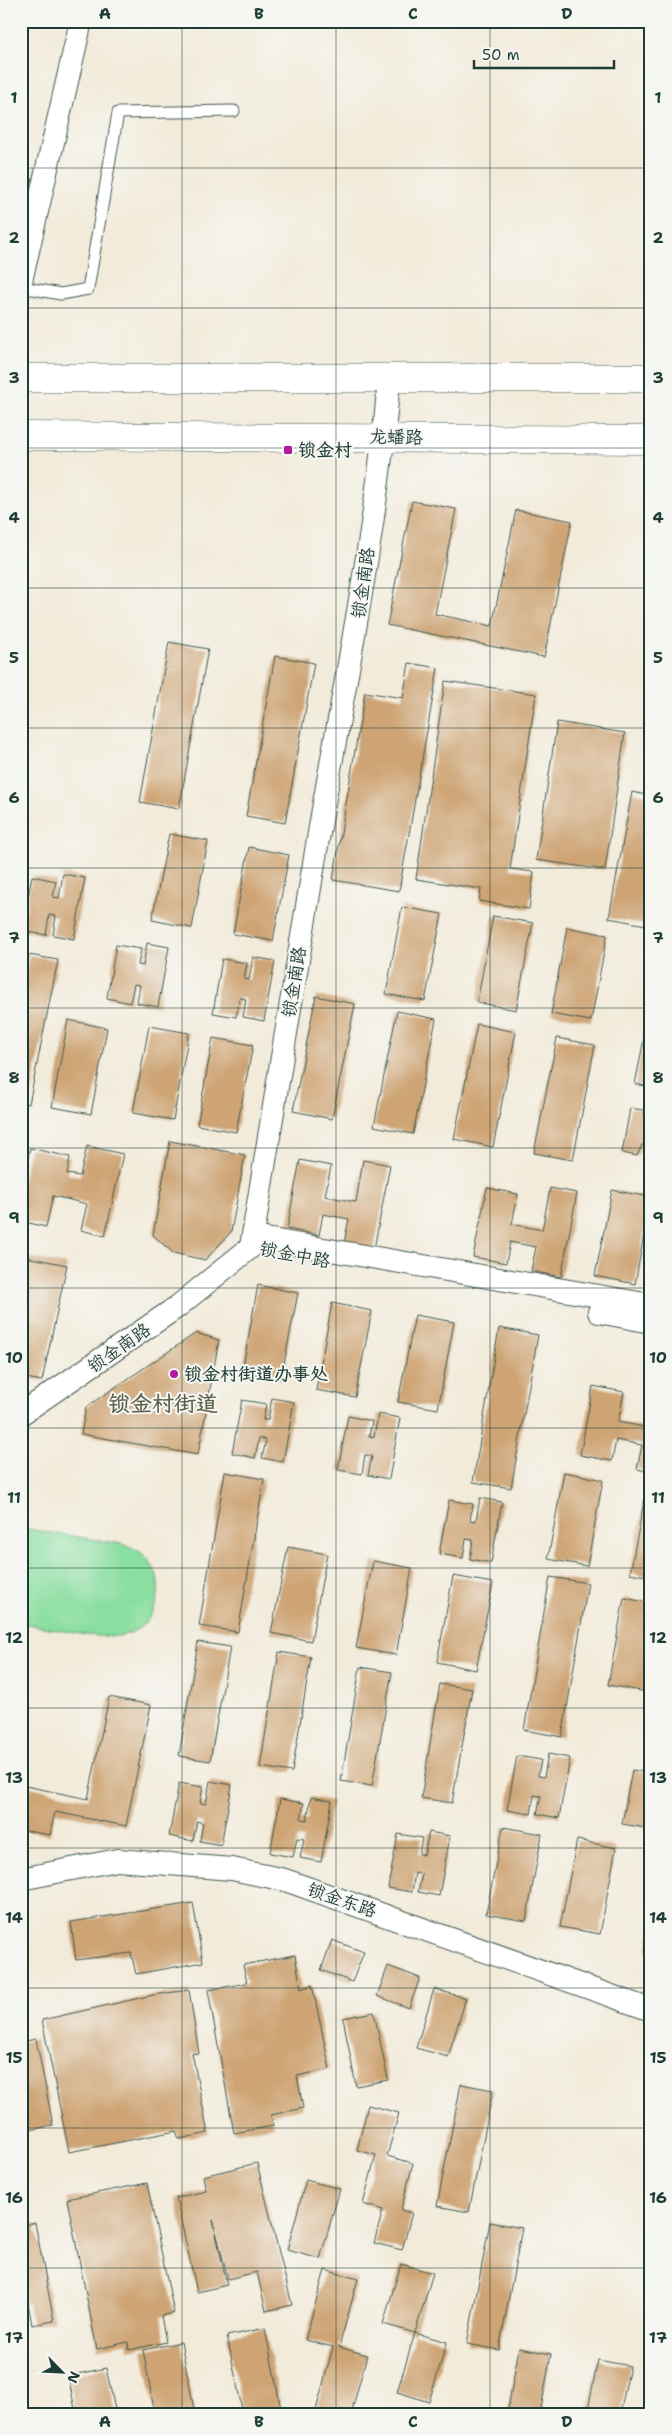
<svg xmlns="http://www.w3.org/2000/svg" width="672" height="2435" font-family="'Shantell Sans','LXGW WenKai TC',sans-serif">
<rect width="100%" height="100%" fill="#f6f6f2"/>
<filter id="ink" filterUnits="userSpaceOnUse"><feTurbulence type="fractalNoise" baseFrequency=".02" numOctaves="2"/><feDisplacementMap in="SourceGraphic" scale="10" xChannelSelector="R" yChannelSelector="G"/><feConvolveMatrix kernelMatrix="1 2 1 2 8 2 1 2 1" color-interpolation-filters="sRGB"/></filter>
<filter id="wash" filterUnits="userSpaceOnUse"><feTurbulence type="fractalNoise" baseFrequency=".0096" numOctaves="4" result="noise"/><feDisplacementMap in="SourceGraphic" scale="20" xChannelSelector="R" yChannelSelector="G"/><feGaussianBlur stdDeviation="1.12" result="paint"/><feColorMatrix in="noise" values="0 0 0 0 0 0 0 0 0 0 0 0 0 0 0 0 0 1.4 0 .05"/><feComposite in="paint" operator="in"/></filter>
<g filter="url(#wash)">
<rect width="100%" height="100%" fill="#f2ebda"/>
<!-- green -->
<path fill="#89dea0" stroke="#548e6a" d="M21,1528L122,1544C132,1547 141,1551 148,1559C169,1584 157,1628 123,1635C98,1641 48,1627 21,1623Z"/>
<g id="blocks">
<!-- building -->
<path fill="#cea474" d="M412,501L456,509L435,614L492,626L516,510L572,521L544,657L387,625Z
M169,642L208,649L179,809L140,802Z
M275,656L314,663L285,823L246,816Z
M409,663L438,668L399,891L333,880L365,692L403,698Z
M445,681L536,694L510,869L534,872L529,909L479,901L481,889L416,879Z
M557,722L625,733L605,870L536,860Z
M632,792L651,796V926L609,918Z
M169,834L208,841L192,928L152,920Z
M249,847L289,855L273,941L233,934Z
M63,874L85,878L74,939L53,935L56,916L49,915L46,935L22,931L32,876L56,881L53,897L59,898Z
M402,907L442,914L425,1001L386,994Z
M493,916L533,923L516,1010L477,1002Z
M567,927L607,935L591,1021L551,1014Z
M147,943L169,947L158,1007L137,1003L140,985L134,984L130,1003L107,998L116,945L141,949L138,965L143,966Z
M29,955L58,960L29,1104L21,1103V992Z
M253,957L275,961L264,1021L243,1017L246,999L240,998L236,1017L213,1013L222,959L247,963L244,979L249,980Z
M316,996L355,1004L332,1119L293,1111Z
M650,1009H651V1087L635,1084Z
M397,1011L436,1019L413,1134L374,1126Z
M68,1020L107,1028L91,1114L52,1107Z
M477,1024L516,1032L493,1147L454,1139Z
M149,1026L189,1033L173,1120L133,1113Z
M213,1038L253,1045L236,1132L197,1125Z
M557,1038L595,1045L573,1160L534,1153Z
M630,1108L643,1110L648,1121H651V1143L642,1145L637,1156L622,1153Z
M170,1141L245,1155L231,1232L205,1260L173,1253L153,1235Z
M87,1146L123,1154L105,1236L81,1230L87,1204L53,1196L46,1227L21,1221V1189L30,1148L70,1157L67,1174L80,1176Z
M300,1160L331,1166L325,1196L356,1202L363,1160L390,1165L374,1249L344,1243L349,1219L323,1214L319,1235L287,1229Z
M487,1188L518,1194L512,1224L542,1230L550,1188L577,1193L561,1277L531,1271L536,1247L510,1242L506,1263L473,1257Z
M612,1190L651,1197L635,1284L595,1276Z
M21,1256L67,1265L42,1381L21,1377Z
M258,1285L298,1293L281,1379L242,1372Z
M332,1303L372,1311L355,1397L316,1390Z
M415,1315L454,1322L438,1409L398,1402Z
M499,1328L538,1335L511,1488L473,1482Z
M196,1333L219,1340L198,1455L81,1434L86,1407Z
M593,1386L624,1392L618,1422L649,1428L651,1421V1472L637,1469L642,1445L616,1440L612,1461L580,1455Z
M272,1398L294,1402L283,1462L262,1458L266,1440L259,1438L255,1458L232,1453L242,1400L266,1404L263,1420H268Z
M378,1414L400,1418L389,1479L368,1475L372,1456L365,1455L362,1474L338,1470L348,1416L372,1421L369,1436L374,1437Z
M225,1472L264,1479L238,1632L199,1626Z
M564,1472L603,1480L587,1566L548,1559Z
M647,1486L651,1487V1577L630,1573Z
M480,1498L502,1502L491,1563L470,1559L473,1540L466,1539L463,1558L439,1554L449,1500L473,1504L470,1520L476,1521Z
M288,1547L327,1554L311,1641L271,1633Z
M373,1561L412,1568L396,1655L356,1648Z
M453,1576L493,1583L476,1670L437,1662Z
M550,1577L588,1583L562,1737L524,1730Z
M624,1598L651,1603V1674L647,1692L608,1685Z
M198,1642L230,1647L210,1761L179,1756Z
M279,1652L311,1657L292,1772L260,1767Z
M360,1667L392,1672L372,1786L341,1781Z
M440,1684L472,1689L452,1803L421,1798Z
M109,1697L151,1705L126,1826L55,1812L50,1835L21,1830V1785L88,1799Z
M548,1754L570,1758L559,1818L537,1814L541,1796L534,1795L531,1814L507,1810L517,1756L541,1760L538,1776L544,1777Z
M632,1770L651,1773V1809L646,1828L622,1824Z
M210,1781L232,1785L221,1845L200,1841L203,1823L197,1821L193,1841L169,1836L179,1783L203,1787L200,1803L206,1804Z
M311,1797L332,1801L321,1862L300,1858L304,1839L297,1838L293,1857L270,1853L280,1799L304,1803L301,1819L307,1820Z
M503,1827L542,1834L526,1921L486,1914Z
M429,1832L450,1836L439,1896L418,1892L422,1874L415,1873L412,1892L388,1888L398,1834L422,1838L419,1854L424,1855Z
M577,1840L616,1848L600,1934L560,1927Z
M193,1903L203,1962L136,1974L131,1953L76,1960L71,1922Z
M650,1935H651V1953L647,1952Z
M332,1940L364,1952L352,1982L321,1970Z
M295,1955L301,1989L312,1985L330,2069L297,2076L303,2108L271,2115L273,2126L234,2133L208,1990L247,1983L243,1965Z
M388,1966L420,1978L409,2008L377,1996Z
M434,1989L466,1998L448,2057L416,2048Z
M189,1990L199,2054L192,2053L208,2133L179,2139L176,2131L69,2152L42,2020L153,1995Z
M374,2012L388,2080L356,2086L343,2018Z
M36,2039L53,2125L21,2132V2042Z
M461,2084L493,2090L469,2212L437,2206Z
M368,2105L399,2113L387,2156L413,2163L401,2210L412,2213L402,2250L374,2243L383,2210L363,2204L376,2155L357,2150Z
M257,2163L292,2305L266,2311L257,2272L228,2279L213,2220L227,2285L197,2292L176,2198L206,2191L203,2176Z
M306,2180L340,2189L320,2259L287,2250Z
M147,2183L174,2313L161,2316L166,2342L129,2350L128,2342L97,2349L67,2199Z
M490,2222L522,2228L499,2350L467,2344Z
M35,2223L54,2321L32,2325L28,2303L21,2304V2226Z
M401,2264L433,2273L415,2333L447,2342L429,2402L397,2392L415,2333L383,2324Z
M325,2270L358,2279L339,2347L367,2355L351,2414H315L333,2347L305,2340Z
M265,2328L282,2414H243L227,2336Z
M181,2342L195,2414H155L143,2350Z
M519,2348L551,2354L540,2414H507Z
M598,2360L630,2366L620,2414H587Z
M106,2368L116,2414H76L68,2376Z
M38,2408L40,2414H21V2412Z"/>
</g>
</g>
<g filter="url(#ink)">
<use href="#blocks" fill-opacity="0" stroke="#3f574d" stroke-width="1"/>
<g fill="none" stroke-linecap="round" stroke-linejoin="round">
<defs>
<path id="lane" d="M21,287L61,294L88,289L118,113L234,111"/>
<path id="street" d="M21,281L81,21
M251,1247L260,1238L651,1305
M599,1312L651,1322
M21,1414L177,1307L251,1247C275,1103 297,959 322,815C347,670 377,526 389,379
M21,1879L117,1860L232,1869L285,1880L651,2010"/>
<path id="primary" d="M21,378H651
M21,436L651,440"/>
</defs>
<!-- lane casing -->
<use href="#lane" stroke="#3f574d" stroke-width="13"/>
<!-- street casing -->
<use href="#street" stroke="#3f574d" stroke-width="24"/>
<!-- primary casing -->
<use href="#primary" stroke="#3f574d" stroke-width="29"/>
<!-- lane -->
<use href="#lane" stroke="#fff" stroke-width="11"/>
<!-- street -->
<use href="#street" stroke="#fff" stroke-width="22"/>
<!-- primary -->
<use href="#primary" stroke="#fff" stroke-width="28"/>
</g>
</g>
<!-- grid -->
<path fill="none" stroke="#1f3d34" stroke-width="1" stroke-opacity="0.55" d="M182,21V2414M336,21V2414M490,21V2414M21,168H651M21,308H651M21,448H651M21,588H651M21,728H651M21,868H651M21,1008H651M21,1148H651M21,1288H651M21,1428H651M21,1568H651M21,1708H651M21,1848H651M21,1988H651M21,2128H651M21,2268H651"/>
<!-- markers -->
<g fill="#b5179e" stroke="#f6f6f2" stroke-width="2">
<rect x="283" y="445" width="10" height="10" rx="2.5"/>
<circle cx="174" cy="1374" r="5"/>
</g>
<g text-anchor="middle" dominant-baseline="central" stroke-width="4" stroke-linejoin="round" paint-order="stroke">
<!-- street labels -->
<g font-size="18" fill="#1f3d34" stroke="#f6f6f2">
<text transform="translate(396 437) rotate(1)">龙蟠路</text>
<text transform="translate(363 583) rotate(-82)">锁金南路</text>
<text transform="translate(294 982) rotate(-81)">锁金南路</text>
<text transform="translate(295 1255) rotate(11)">锁金中路</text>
<text transform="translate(119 1348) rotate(-35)">锁金南路</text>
<text transform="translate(342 1900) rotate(19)">锁金东路</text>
</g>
<!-- poi labels -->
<g font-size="18" font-weight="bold" fill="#1f3d34" stroke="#f6f6f2" text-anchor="start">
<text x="298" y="450">锁金村</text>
<text x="184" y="1374">锁金村街道办事处</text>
</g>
<!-- district labels -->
<g font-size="22" font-weight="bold" fill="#5c614a" stroke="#f6f6f2">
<text x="163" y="1403">锁金村街道</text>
</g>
</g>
<!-- margin -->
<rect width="672" height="2435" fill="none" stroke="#f6f6f2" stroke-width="55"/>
<!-- north arrow -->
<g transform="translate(62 2372) rotate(114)" stroke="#f6f6f2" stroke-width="4" paint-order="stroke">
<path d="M0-4L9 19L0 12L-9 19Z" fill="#1f3d34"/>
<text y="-8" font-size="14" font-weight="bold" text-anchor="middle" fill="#1f3d34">N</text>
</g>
<!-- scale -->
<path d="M474 60v8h140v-8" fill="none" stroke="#1f3d34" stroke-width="2.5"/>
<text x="482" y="60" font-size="15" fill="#1f3d34" stroke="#f6f6f2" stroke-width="4" paint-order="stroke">50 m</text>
<rect x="28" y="28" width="616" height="2380" fill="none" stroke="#1f3d34" stroke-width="2"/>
<g font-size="16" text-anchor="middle" font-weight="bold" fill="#1f3d34">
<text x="105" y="19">A</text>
<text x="259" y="19">B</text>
<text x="413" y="19">C</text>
<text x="567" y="19">D</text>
<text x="14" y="103">1</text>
<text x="658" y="103">1</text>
<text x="14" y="243">2</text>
<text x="658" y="243">2</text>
<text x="14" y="383">3</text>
<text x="658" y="383">3</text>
<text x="14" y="523">4</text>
<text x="658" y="523">4</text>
<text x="14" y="663">5</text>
<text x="658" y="663">5</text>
<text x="14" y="803">6</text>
<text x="658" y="803">6</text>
<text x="14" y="943">7</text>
<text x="658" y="943">7</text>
<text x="14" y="1083">8</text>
<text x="658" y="1083">8</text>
<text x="14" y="1223">9</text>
<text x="658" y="1223">9</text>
<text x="14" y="1363">10</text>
<text x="658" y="1363">10</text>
<text x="14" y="1503">11</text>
<text x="658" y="1503">11</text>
<text x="14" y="1643">12</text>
<text x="658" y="1643">12</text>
<text x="14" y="1783">13</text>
<text x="658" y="1783">13</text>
<text x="14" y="1923">14</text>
<text x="658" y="1923">14</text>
<text x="14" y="2063">15</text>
<text x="658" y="2063">15</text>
<text x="14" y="2203">16</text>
<text x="658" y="2203">16</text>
<text x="14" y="2343">17</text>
<text x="658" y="2343">17</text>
<text x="105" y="2427">A</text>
<text x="259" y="2427">B</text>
<text x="413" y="2427">C</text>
<text x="567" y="2427">D</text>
</g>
</svg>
